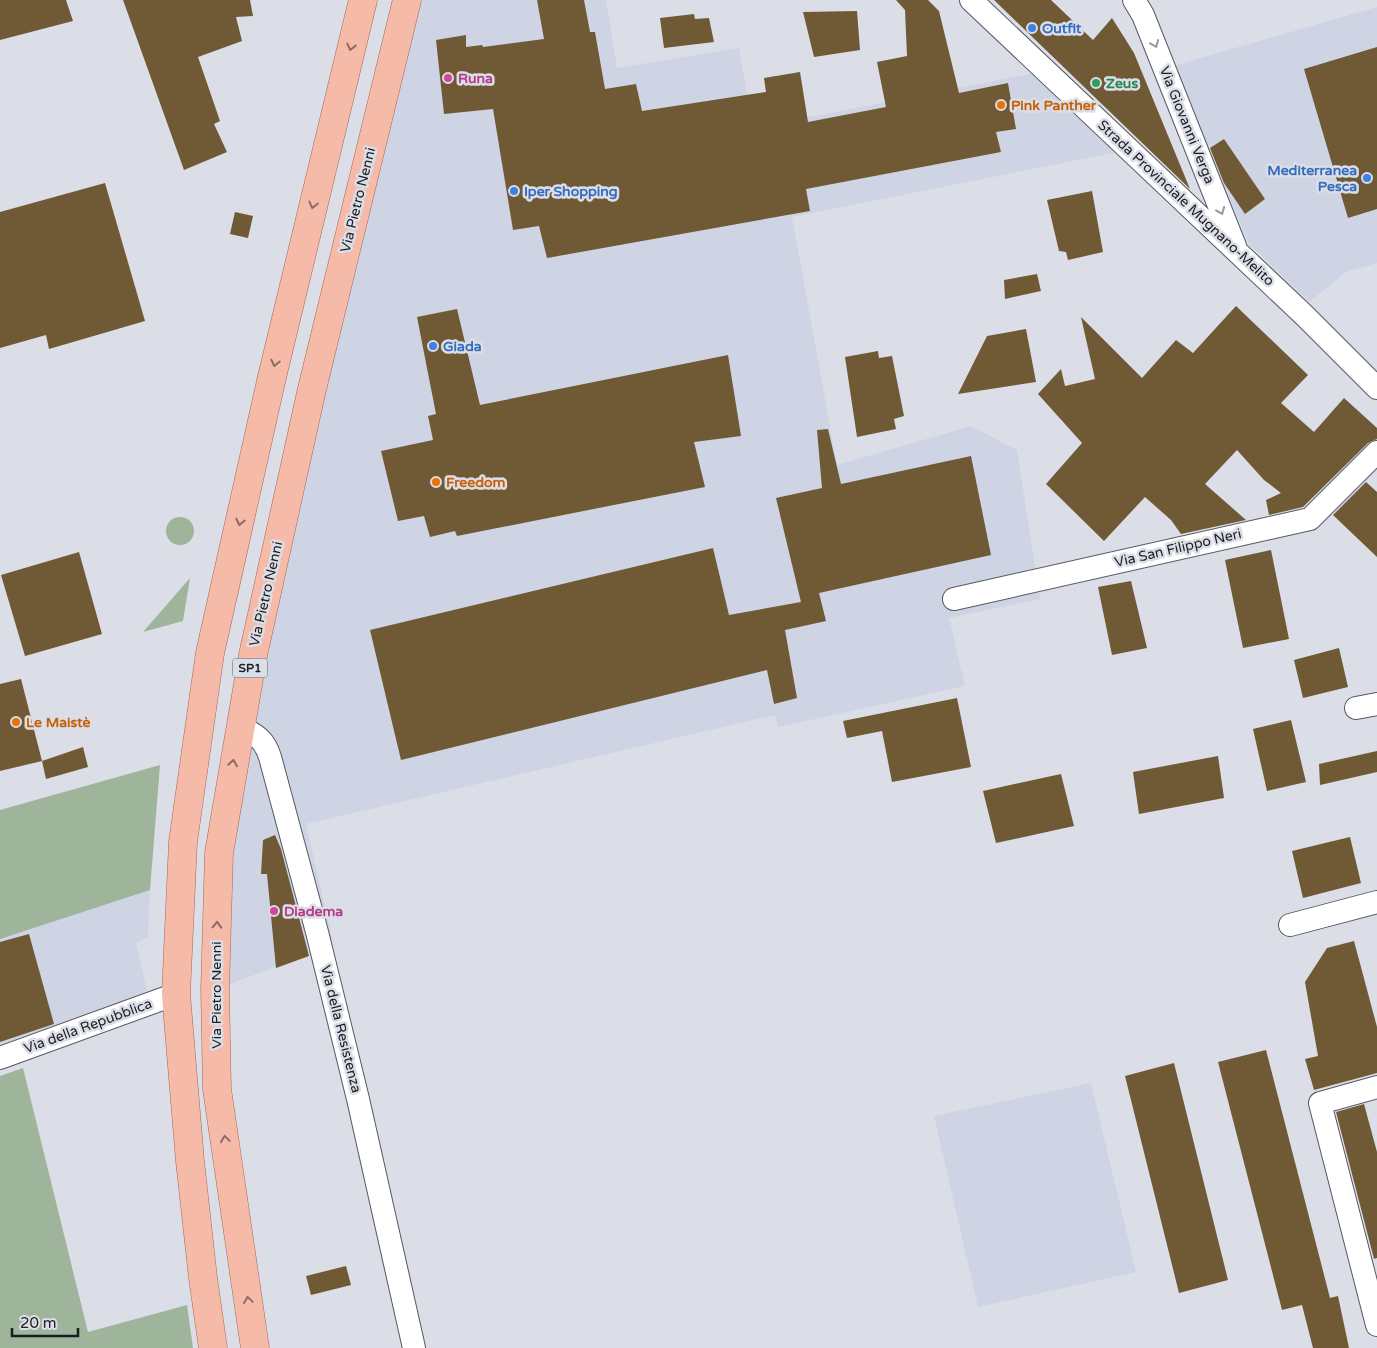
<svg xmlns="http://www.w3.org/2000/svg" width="1377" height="1348" font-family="'Varela Round',sans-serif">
<rect width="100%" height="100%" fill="#dbdee7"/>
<!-- built -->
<path fill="#cfd4e4" d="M419,0H606L617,68L739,48L753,128L1035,73L1118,152L792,217L837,465L971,426L1017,450L1040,599L949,618L965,686L778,727L775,715L306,824L334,946L221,987L229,851L254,711L317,408Z
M1377,7V263L1346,272L1309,302L1249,244L1173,66Z
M150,890L148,937L136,943L147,990L135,1001L0,1045V938Z
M1091,1083L1136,1272L978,1307L934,1116Z"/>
<!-- green -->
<path fill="#9eb59c" d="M166 531a14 14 0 1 1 28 0a14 14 0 1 1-28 0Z
M190,578L183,621L143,632Z
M160,765L150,890L0,939V810Z
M23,1068L88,1332L187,1305L193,1348H0V1076Z"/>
<!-- building -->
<path fill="#705935" d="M0,0H66L73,21L0,40Z
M123,0H250L253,16L236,17L242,41L198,57L220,121L214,124L227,152L184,170Z
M537,0H584L590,32H595L605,89L636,84L642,111L766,92L764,78L800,72L808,122L886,107L877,62L907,56L905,10L896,0H928L939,11L959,93L1008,83L1016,129L996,132L1001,152L806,189L810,211L547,258L539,226L513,230L493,109L444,114L436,40L466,35V47L482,45L483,47L544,39Z
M994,0H1051L1093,40L1112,18L1134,53L1190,189Z
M857,11L860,50L814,57L803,12Z
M694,14L695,19L709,18L714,42L664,48L660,18Z
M1377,47V209L1348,218L1304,69Z
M1224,139L1265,199L1245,214L1224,183L1210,148Z
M105,183L145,321L49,349L46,335L0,348V212Z
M1092,191L1103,252L1068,260L1066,252L1059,251L1047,200Z
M235,212L253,216L248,238L230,234Z
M1037,274L1041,291L1005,299L1004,280Z
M1236,306L1308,375L1281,403L1314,432L1344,398L1377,428V439L1368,443L1303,507L1269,515L1266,500L1281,493L1264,480L1237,450L1205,484L1246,520L1181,534L1171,520L1145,497L1104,541L1046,484L1082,443L1038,394L1061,369L1065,386L1095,379L1081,317L1142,378L1176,340L1193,353Z
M457,309L480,405L728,355L741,436L694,442L705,487L457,536L455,531L430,537L424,516L398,521L381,451L433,440L428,416L436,414L417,317Z
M1026,329L1036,382L958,394L987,336Z
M878,351L879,358L892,356L904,416L894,419L896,429L857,437L845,357Z
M828,429L841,484L971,456L991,555L819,593L826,621L785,630L797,698L774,704L767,670L401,760L370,630L713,548L729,615L801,602L776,498L822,488L817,430Z
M1366,482L1377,492V557L1333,515Z
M1271,550L1289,639L1243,648L1225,560Z
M79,552L102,634L25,656L1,575Z
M1131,581L1147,648L1112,655L1098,587Z
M1339,648L1348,687L1303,698L1294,660Z
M21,679L42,761L0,771V684Z
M957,698L971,767L892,782L882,731L847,738L843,721Z
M1291,720L1306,782L1267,791L1253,729Z
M83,747L88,767L46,779L42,761Z
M1377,751V772L1320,785L1319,764Z
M1218,756L1224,798L1139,814L1133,772Z
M1061,774L1074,826L996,843L983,791Z
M275,835L281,849L309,956L276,968L267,874H261L263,840Z
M1350,837L1361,883L1303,898L1292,851Z
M29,934L54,1024L0,1042V942Z
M1354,941L1377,1027V1073L1314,1090L1305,1059L1318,1056L1305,982L1327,948Z
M1266,1050L1330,1298L1338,1296L1349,1348H1313L1302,1305L1282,1310L1218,1062Z
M1174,1063L1228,1280L1179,1293L1125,1076Z
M1364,1104L1377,1152V1258L1374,1259L1336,1112Z
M346,1266L351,1285L311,1295L306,1276Z"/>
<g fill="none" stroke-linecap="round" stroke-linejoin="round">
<defs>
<path id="street" d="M971,0L1305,316L1377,388
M1134,0L1143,15L1235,246
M954,599L1310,519L1377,452
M1356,708L1377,704
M239,726C255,735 264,738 270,757L317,932L358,1099L414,1348
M1290,925L1377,902
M0,1058L176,994
M1377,1087L1320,1103L1377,1325"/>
<path id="primary" d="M213,1348L203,1278L190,1161L176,994L183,842L210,653L272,377L363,0
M255,1348L217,1089L215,990L219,853L253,655L312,389L407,0"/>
</defs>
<!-- street casing -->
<use href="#street" stroke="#565860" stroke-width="24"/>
<!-- primary casing -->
<use href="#primary" stroke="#a66653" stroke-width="29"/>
<!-- street -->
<use href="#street" stroke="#fff" stroke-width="22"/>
<!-- primary -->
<use href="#primary" stroke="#f6bba8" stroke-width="28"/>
</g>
<!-- one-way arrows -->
<defs><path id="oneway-chevron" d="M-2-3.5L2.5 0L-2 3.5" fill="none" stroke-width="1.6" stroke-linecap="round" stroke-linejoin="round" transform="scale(1.25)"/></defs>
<g stroke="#99999b">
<use href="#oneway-chevron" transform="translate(1155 44) rotate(68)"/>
<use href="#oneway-chevron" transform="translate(1221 211) rotate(68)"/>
</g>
<g stroke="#896c64">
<use href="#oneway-chevron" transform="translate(351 47) rotate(103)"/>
<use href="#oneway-chevron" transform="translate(313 205) rotate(103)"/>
<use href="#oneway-chevron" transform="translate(275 363) rotate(103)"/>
<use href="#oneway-chevron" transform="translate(240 522) rotate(103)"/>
<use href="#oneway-chevron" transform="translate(233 763) rotate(-81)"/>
<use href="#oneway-chevron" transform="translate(217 925) rotate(-88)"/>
<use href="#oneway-chevron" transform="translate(225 1139) rotate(-98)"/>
<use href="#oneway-chevron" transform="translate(248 1300) rotate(-98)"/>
</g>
<!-- markers -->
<g fill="#3f7fe0" stroke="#dbdee7" stroke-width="2">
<circle cx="1032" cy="28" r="5"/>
<circle cx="1367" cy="178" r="5"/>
<circle cx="514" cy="191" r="5"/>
<circle cx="433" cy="346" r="5"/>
</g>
<g fill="#d1479c" stroke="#dbdee7" stroke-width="2">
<circle cx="448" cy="78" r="5"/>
<circle cx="274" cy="911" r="5"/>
</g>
<circle fill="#2e9e5b" stroke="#dbdee7" stroke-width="2" cx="1096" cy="83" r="5"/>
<g fill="#e8710a" stroke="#dbdee7" stroke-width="2">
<circle cx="1001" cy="105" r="5"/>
<circle cx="436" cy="482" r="5"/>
<circle cx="16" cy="722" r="5"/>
</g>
<g text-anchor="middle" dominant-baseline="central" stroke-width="5" stroke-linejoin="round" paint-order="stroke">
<!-- shield labels -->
<rect fill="#dbdee7" stroke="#55575c" stroke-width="1" x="232.5" y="658.5" width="35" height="19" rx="4"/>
<g font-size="12" font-weight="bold" fill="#1c1d20">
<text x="250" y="668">SP1</text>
</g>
<!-- shop labels -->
<g font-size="14" font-weight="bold" fill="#366cbe" stroke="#dbdee7" text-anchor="start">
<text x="1042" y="28">Outfit</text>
<text x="1357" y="170" text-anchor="end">Mediterranea<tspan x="1357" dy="16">Pesca</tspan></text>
<text x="524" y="191">Iper Shopping</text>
<text x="443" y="346">Giada</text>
</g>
<!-- hotel labels -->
<g font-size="14" font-weight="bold" fill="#b23c85" stroke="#dbdee7" text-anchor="start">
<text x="458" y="78">Runa</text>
<text x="284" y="911">Diadema</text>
</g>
<!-- leisure labels -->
<g font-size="14" font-weight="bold" fill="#27864d" stroke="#dbdee7" text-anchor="start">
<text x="1106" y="83">Zeus</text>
</g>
<!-- food labels -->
<g font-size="14" font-weight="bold" fill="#c56008" stroke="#dbdee7" text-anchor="start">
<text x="1011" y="105">Pink Panther</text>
<text x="446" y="482">Freedom</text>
<text x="26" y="722">Le Maistè</text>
</g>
<!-- street labels -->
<g font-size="14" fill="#1c1d20" stroke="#dbdee7">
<text transform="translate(1187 125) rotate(68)">Via Giovanni Verga</text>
<text transform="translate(358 200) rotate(-76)">Via Pietro Nenni</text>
<text transform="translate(1186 203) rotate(43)">Strada Provinciale Mugnano-Melito</text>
<text transform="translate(1178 548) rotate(-13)">Via San Filippo Neri</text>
<text transform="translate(266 594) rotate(-77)">Via Pietro Nenni</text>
<text transform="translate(216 995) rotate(-90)">Via Pietro Nenni</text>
<text transform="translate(88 1026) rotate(-20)">Via della Repubblica</text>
<text transform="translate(341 1029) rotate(76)">Via della Resistenza</text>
</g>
</g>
<!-- scale -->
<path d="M12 1328v8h66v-8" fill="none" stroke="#1c1d20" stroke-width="2.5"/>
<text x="20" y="1328" font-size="15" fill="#1c1d20" stroke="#dbdee7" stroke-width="4" paint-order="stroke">20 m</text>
</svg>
